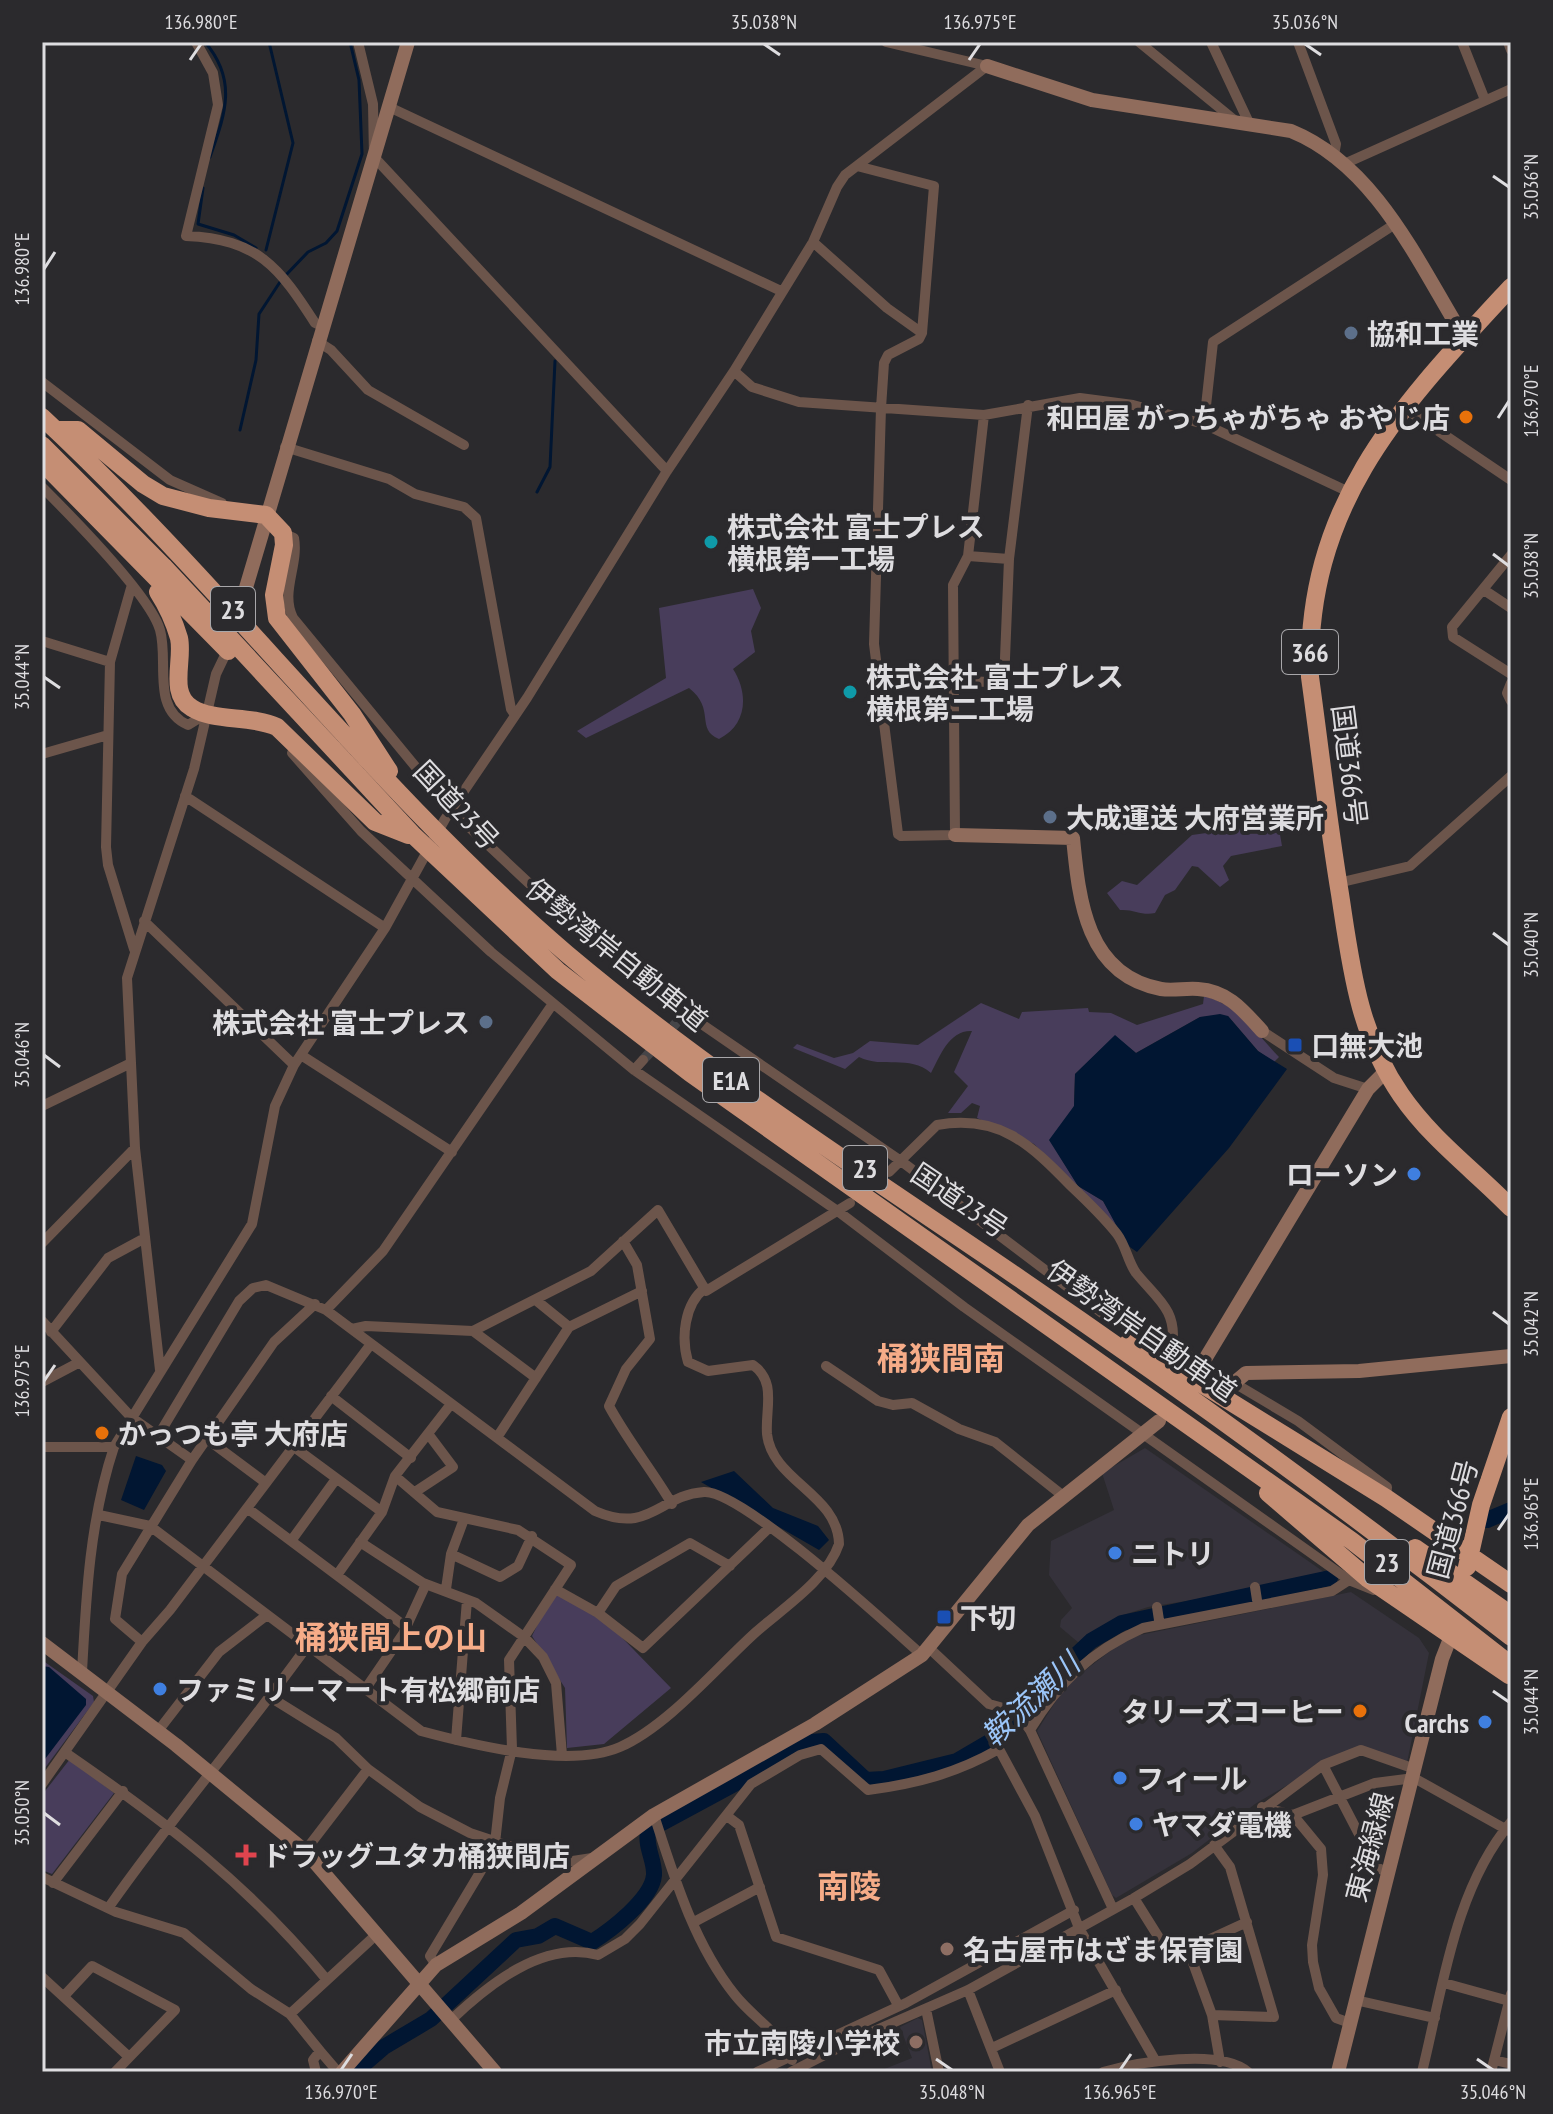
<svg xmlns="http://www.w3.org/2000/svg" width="1553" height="2114" font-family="'PT Sans Narrow','Noto Sans JP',sans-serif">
<rect width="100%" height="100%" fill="#2b2a2d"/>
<!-- built -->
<path fill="#35323b" d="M1145,1448L1324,1572L1225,1595L1148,1607L1117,1617L1079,1643L1060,1627L1061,1620L1072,1608L1049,1575L1051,1541L1114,1510L1102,1473Z
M1351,1592L1419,1638L1429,1653L1407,1763L1374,1752L1329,1761L1255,1804L1192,1853L1116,1898L1112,1895L1037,1731L1066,1685L1122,1642L1140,1635Z
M918,2018L922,2020L932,2072H877L912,2058L900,2027Z"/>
<!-- green -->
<path fill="#483d5b" d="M753,589L761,608L751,631L755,652L733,669C749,694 747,725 719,739C695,729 716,709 689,688L586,738L577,731L666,678L659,608Z
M1278,823L1282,846L1231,856L1223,866L1229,880L1220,887L1198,867L1192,866L1175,890L1165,895L1155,913C1142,916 1134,909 1120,910L1107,893L1122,881L1137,885L1192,835Z
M1204,996C1238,1005 1256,1033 1279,1057L1274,1062L1258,1051L1228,1016L1200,1017L1136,1053L1115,1036L1075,1074L1074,1106L1059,1155L1078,1186L1103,1201L1118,1227L1034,1144L977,1118L980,1106L972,1103L961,1113H948L968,1086L954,1072L972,1031C949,1030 940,1056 931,1073C909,1054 883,1069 859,1057L845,1069L793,1048L797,1044L834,1058L853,1053L870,1041L918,1045L981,1003L1019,1019L1022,1012L1088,1008L1089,1012L1111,1013L1137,1025L1203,1004Z
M555,1589L598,1613L671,1688L604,1744L567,1748L565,1688L532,1636Z
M42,1660L93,1696L94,1702L42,1772Z
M70,1759L114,1793L52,1874L42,1870V1795Z"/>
<!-- water -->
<path fill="#011632" d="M1220,1014L1228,1016L1258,1051L1287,1069L1229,1148L1137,1252L1127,1245L1103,1201L1078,1186L1049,1140L1074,1106L1075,1074L1115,1035L1136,1053L1200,1017Z
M136,1456L162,1465L166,1471L144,1510L121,1500Z
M734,1471L773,1508L818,1526L829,1540L819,1550L701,1482Z
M42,1666L49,1667L86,1699V1705L42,1763Z"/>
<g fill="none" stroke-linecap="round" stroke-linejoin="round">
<!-- stream -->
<path stroke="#011632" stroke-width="3" d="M205,42C238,81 225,114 210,157
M203,188L198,224L234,235L256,248
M266,250L293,143L269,42
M285,276L308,252L326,243L337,231L362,154L359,80L350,42
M240,430L256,360L259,314L280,282
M537,492L550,467L555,361"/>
<!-- river -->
<path stroke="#011632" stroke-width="16" d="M1487,1520L1511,1510
M662,1823L812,1742L824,1741L866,1780L884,1779L957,1761L998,1737L1027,1710L1044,1685L1091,1641L1122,1623L1330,1578
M355,2072L384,2047L431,2019L516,1940L538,1936L555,1926L592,1942C611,1930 652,1899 654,1875C655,1861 645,1847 648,1832"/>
<!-- street-tunnel -->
<path stroke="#464548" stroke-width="10" stroke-dasharray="10 5" stroke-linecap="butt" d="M643,1060L677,1022"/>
<!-- street -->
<path stroke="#6c554b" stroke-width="10" d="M196,42L213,73L218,105L186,236C258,239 279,267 315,323L322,326
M358,42L373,104L374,157L667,471
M886,42L987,66
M1139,42L1238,123
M1211,42L1250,125
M1298,42L1336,144L1334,155
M1462,42L1485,100
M1508,42L1511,50
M389,107L781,291
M1344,164L1511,89
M857,166L934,186L922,333
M813,242L887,308L922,333L919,339L888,355L884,363L881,408L874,644L898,834L901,836L955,835L953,585L968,556L984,415
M317,341L331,350L368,390L464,445
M734,371L752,387L799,402L984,415L1080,398L1133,405L1204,424L1349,492
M42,382L170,480L222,503
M1406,409L1511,480
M1204,424L1213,342L1395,224
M285,447L389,479L415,494L464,507L476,518L511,709L515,715
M42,487C70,515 150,595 160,630C169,661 151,709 188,725L206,714
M283,533L294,538C299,565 280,592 293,618L452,811L566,918L684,1012L901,1161L1102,1313L1172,1346L1298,1421L1387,1487L1386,1498
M1511,555L1452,627L1453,637L1511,674
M968,556L1009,559
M131,588L110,662L106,847L108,865L134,949
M1484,590L1511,608
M42,641L110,662
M952,680L1004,683L1009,559L1028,405
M1511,683L1507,693L1511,701
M292,753L361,831L491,952L634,1070L839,1212L964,1307L1349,1580L1374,1590
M42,754L108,735
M185,796L385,928
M1338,883L1410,866L1511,776
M144,921L294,1065
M1262,1031L1334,1078L1368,1089
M301,1055L452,1152
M634,1070L643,1060
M42,1106L129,1064
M889,1172L937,1125C999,1114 1030,1144 1070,1185C1087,1201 1103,1216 1117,1234C1126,1246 1128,1262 1136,1273C1156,1298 1178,1310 1172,1346
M623,1241L637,1265L650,1339L626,1369L609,1406C628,1441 652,1470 672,1504
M42,1243L135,1148
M537,1301L569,1327
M326,1310L383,1251L552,1005
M42,1321L131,1417L192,1460
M352,1329L366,1326L473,1331L591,1271L658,1210L706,1291L850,1203
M473,1331L536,1378
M51,1332L108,1258L145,1238
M826,1366L878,1401L893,1405L912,1403L959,1429L995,1442L1062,1495
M160,1370L135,1148L127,978L194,769L216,674L228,649
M42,1382L78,1363
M331,1396L411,1458
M158,1436L239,1301L253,1288L266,1285L326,1310L595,1511C650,1535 659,1495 704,1492C742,1490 888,1625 922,1655
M498,1436L569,1327L642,1291
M207,1439L266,1483
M42,1447H114
M294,1447L382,1512
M395,1476L437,1512L518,1530L571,1565L509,1660L512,1749L500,1798L495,1843
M415,1492L453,1467L429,1435
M247,1508L406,1627
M99,1515L150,1526L421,1731C473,1745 569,1769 620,1747C668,1726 717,1667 756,1632C783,1608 827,1580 839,1544C838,1494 772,1481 767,1434C765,1409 777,1382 753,1365L708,1371L688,1362C681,1338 684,1304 705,1288
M291,1541L336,1479
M360,1542L423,1583L476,1603L524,1637L543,1657L556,1683L562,1755
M451,1554L500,1577L518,1566L532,1536
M337,1575L382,1512L395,1476L451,1404
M1255,1587L1257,1600
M446,1589L451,1554L464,1519
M555,1589L598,1613L643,1648L769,1528
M1157,1607L1159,1620
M598,1613L616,1586L690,1543L730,1566
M142,1642L115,1619L122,1574L192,1460L274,1342L315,1304
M928,1647L989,1704L1017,1712L1030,1730L1113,1909
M82,1672C86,1596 90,1519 114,1447L252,1224L275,1106L294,1065L385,928L445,819L527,698L667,471L734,371L813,242L837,187L845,175L987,66
M366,1688L403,1634L426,1584
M270,1697L336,1738L368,1769L420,1807L470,1833L560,1863L592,1858
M1030,1730C1059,1682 1091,1651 1143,1628L1332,1591L1349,1580
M158,1731L219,1652L267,1615
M456,1740L467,1600
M66,1753C166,1822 249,1885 327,1980
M1323,1765L1376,1867L1389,1873
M42,1784L142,1642L170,1610L371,1344
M1262,1807L1293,1815L1321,1849L1323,1875L1312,1945L1313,1962L1319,1988L1336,2018L1350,2023
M654,1815C674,1877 694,1944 735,1995C753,2018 781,2033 792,2060
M1293,1815L1375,1783L1414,1778L1509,1831
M727,1816L739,1825L776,1937L879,1970L898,2005
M305,1851L368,1769
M42,1877L116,1912L184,1933L251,1989L290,2014L320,2051L313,2060L316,2072
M53,1883L123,1791
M1134,1898L1171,1957L1247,1922
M109,1907C172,1817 244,1734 308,1645
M694,1922L760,1887
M1189,1952L1212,2015L1220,2062
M436,1965L430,1956L497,1844
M42,1977L128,2056
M1444,1983L1509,2001
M968,1990L1000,2072
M64,1996L92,1966L175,2010L115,2072
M1356,2000L1435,2018
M926,2009L939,2072
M290,2014L377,1934
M1212,2015L1274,2017L1230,1867L1214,1845
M451,2020C488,1985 543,1940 598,1955L625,1939L640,1924L751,1784L800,1755L821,1749L868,1790C916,1784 957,1773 999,1749L1035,1816L1079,1928L1155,2060
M992,2048L1116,1990
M320,2051L338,2072
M1494,2060L1511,2064
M757,2072L906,2003L1074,1910
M791,2072L858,2038L968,1990L1134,1898L1190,1864L1323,1765L1361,1750L1415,1769
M1103,2072C1138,2062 1221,2048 1248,2072
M1422,2072C1443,1988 1454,1890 1511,1822
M1491,2072L1511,1994"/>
<!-- secondary -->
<path stroke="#906c5c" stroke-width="14" d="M987,66L1092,100L1291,131C1377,166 1419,265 1465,339
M237,618L408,42
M955,835L1073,838C1079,900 1086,975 1161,989C1173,991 1185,988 1198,989C1228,991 1243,1010 1262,1031
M1193,1379L1368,1089L1386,1071
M1234,1383L1246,1373L1359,1371L1511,1356
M42,1643L176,1745L305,1851L495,2072
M342,2072L436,1965L521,1913L654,1815L815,1724L922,1655L1028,1525L1159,1421
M1338,2072L1442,1659L1451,1636"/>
<!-- highway -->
<path stroke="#c58e74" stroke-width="18" d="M1511,287C1400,407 1306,503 1310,677C1320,749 1328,822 1340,894C1351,966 1358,1033 1401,1095C1432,1140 1474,1170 1511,1208
M42,417C226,588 376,791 567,954C707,1072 862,1171 1013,1274C1183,1390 1349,1511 1511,1637
M60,430H78L143,484L163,496L209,508L266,515L283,533L284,545L274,595L277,618L352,714L389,771
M42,445L163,566L412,834L558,971L690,1073L1352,1541L1511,1665
M42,462L228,651
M158,592C167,606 174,621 179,638C184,660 168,694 192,708C214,722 251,715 277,727L375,822L408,835
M1128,1343L1137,1344L1386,1498L1511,1584
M1268,1493L1367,1578L1509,1675
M1415,1548L1511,1615
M1467,1567L1481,1505L1511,1417"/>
</g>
<!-- ticks -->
<path fill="none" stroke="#dedde0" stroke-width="3" d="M764,44L780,55M1305,44L1321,55M190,60L201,44M969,60L980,44M1493,176L1509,187M44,269L55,252M1498,418L1509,401M1493,554L1509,566M44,677L60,688M1493,933L1509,945M44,1055L60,1067M1493,1312L1509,1324M44,1381L55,1365M1498,1530L1509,1514M1493,1691L1509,1702M44,1813L60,1825M936,2059L952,2070M1477,2059L1493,2070M341,2070L352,2054M1120,2070L1131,2054"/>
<!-- markers -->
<g fill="#5c6f8a" stroke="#2b2a2d" stroke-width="3">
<circle cx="1351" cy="333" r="8"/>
<circle cx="1050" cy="817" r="8"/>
<circle cx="486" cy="1022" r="8"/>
</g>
<g fill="#e8710a" stroke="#2b2a2d" stroke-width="3">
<circle cx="1466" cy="417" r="8"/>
<circle cx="102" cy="1433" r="8"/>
<circle cx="1360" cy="1711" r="8"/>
</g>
<g fill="#0f9aa8" stroke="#2b2a2d" stroke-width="3">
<circle cx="711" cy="542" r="8"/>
<circle cx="850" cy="692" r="8"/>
</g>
<g fill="#1a4fb4" stroke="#2b2a2d" stroke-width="3">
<rect x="1287" y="1037" width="16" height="16" rx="4"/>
<rect x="936" y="1609" width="16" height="16" rx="4"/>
</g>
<g fill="#3f7fe0" stroke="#2b2a2d" stroke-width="3">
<circle cx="1414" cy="1174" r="8"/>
<circle cx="1115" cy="1553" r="8"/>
<circle cx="160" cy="1689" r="8"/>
<circle cx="1485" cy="1722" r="8"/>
<circle cx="1120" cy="1778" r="8"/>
<circle cx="1136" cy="1824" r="8"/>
</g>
<path fill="#e0444e" stroke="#2b2a2d" stroke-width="3" d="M242 1843h8v8h8v8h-8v8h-8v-8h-8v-8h8z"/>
<g fill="#8d6e63" stroke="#2b2a2d" stroke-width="3">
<circle cx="947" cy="1949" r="8"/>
<circle cx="916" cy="2042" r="8"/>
</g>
<g text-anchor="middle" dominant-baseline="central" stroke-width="8" stroke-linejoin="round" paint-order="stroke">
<!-- shield labels -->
<g fill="#2b2a2d" stroke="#a8a7aa" stroke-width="2">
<rect x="211" y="587" width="44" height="44" rx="6"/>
<rect x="1282" y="630" width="56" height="44" rx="6"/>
<rect x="703" y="1058" width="56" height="44" rx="6"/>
<rect x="843" y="1146" width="44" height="44" rx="6"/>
<rect x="1365" y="1540" width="44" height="44" rx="6"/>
</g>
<g font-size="26" font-weight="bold" fill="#dedde0">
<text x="233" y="609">23</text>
<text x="1310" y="652">366</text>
<text x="731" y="1080">E1A</text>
<text x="865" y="1168">23</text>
<text x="1387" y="1562">23</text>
</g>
<!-- poi labels -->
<g font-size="28" font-weight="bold" fill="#dedde0" stroke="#2b2a2d" text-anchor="start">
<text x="1367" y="333">協和工業</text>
<text x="1450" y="417" text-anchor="end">和田屋 がっちゃがちゃ おやじ店</text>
<text x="727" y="526">株式会社 富士プレス<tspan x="727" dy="32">横根第一工場</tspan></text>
<text x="866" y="676">株式会社 富士プレス<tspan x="866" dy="32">横根第二工場</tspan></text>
<text x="1066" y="817">大成運送 大府営業所</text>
<text x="470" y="1022" text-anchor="end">株式会社 富士プレス</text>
<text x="1311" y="1045">口無大池</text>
<text x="1398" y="1174" text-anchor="end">ローソン</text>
<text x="118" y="1433">かっつも亭 大府店</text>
<text x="1131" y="1553">ニトリ</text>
<text x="960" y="1617">下切</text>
<text x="176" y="1689">ファミリーマート有松郷前店</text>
<text x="1344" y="1711" text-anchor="end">タリーズコーヒー</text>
<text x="1469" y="1722" text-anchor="end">Carchs</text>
<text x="1136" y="1778">フィール</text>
<text x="1152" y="1824">ヤマダ電機</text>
<text x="262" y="1855">ドラッグユタカ桶狭間店</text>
<text x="963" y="1949">名古屋市はざま保育園</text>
<text x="900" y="2042" text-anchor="end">市立南陵小学校</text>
</g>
<!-- street labels -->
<g font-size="28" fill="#dedde0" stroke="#2b2a2d">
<text transform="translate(1350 765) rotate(83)">国道366号</text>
<text transform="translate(457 805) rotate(47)">国道23号</text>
<text transform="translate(617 954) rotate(39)">伊勢湾岸自動車道</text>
<text transform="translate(960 1200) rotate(34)">国道23号</text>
<text transform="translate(1142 1330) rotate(35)">伊勢湾岸自動車道</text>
<text transform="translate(1452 1519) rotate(-75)">国道366号</text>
<text transform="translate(1369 1847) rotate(-75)">東海緑線</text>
</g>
<!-- water labels -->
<g font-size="30" font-style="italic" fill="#9bc5f8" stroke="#2b2a2d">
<text transform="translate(1030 1699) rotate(-43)">鞍流瀬川</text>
</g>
<!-- quarter labels -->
<g font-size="32" font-weight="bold" fill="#f6ac88" stroke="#2b2a2d">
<text x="941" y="1358">桶狭間南</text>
<text x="391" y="1637">桶狭間上の山</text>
<text x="849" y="1886">南陵</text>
</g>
</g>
<!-- border -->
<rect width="1553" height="2114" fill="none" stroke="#2b2a2d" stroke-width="88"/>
<rect x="44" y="44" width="1465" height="2026" fill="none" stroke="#dedde0" stroke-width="3"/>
<g font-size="20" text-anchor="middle" fill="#dedde0">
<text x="201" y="29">136.980°E</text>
<text x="764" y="29">35.038°N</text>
<text x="980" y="29">136.975°E</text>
<text x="1305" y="29">35.036°N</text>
<text transform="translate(1531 187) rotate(-90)" y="7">35.036°N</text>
<text transform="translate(22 269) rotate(-90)" y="7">136.980°E</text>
<text transform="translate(1531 401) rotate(-90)" y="7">136.970°E</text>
<text transform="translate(1531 566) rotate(-90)" y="7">35.038°N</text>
<text transform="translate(22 677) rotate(-90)" y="7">35.044°N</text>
<text transform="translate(1531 945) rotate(-90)" y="7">35.040°N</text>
<text transform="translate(22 1055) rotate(-90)" y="7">35.046°N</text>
<text transform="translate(1531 1324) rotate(-90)" y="7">35.042°N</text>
<text transform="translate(22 1381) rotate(-90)" y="7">136.975°E</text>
<text transform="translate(1531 1514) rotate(-90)" y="7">136.965°E</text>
<text transform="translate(1531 1702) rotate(-90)" y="7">35.044°N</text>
<text transform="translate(22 1813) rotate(-90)" y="7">35.050°N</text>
<text x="341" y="2099">136.970°E</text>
<text x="952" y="2099">35.048°N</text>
<text x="1120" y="2099">136.965°E</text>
<text x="1493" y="2099">35.046°N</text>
</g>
</svg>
